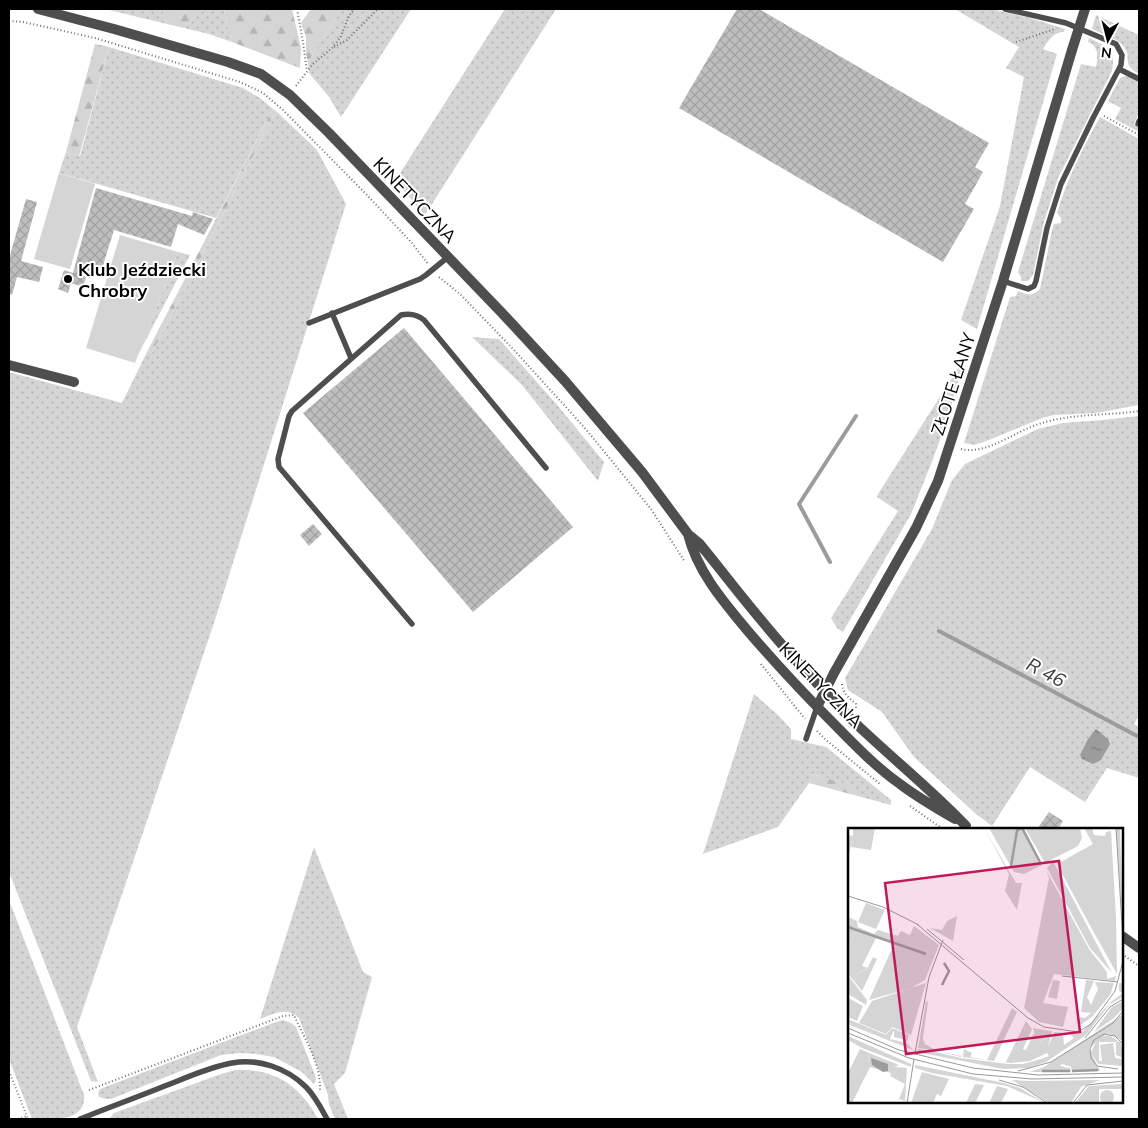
<svg xmlns="http://www.w3.org/2000/svg" width="1148" height="1128" font-family="Mulish,sans-serif">
<defs>
<pattern id="grass-dots" width="8" height="8" patternUnits="userSpaceOnUse" patternTransform="scale(1.25)"><rect width="8" height="8" fill="#d5d5d5"/><path d="M2 2h.1M6 6h.1" fill="none" stroke="#b5b5b5" stroke-width="1.8" stroke-linecap="round"/></pattern>
<pattern id="forest-firs" width="22" height="20" patternUnits="userSpaceOnUse" patternTransform="scale(1.25)"><rect width="22" height="20" fill="#d5d5d5"/><path d="M5 1l3.5 6h-7zM16 11l3.5 6h-7z" fill="#b5b5b5"/></pattern>
<pattern id="water-ripples" width="26" height="14" patternUnits="userSpaceOnUse" patternTransform="scale(1.25)"><rect width="26" height="14" fill="#9c9c9c"/><path d="M2 4q2-2 4 0t4 0M15 11q2-2 4 0t4 0" fill="none" stroke="#7d7d7d"/></pattern>
<pattern id="building-cross-hatch" width="8" height="8" patternUnits="userSpaceOnUse" patternTransform="scale(1.25)"><rect width="8" height="8" fill="#bebebe"/><path d="M0 0l8 8M0 8l8-8" fill="none" stroke="#a2a2a2"/></pattern>
</defs>
<rect width="100%" height="100%" fill="#fff"/>
<!-- grass -->
<path fill="url(#grass-dots)" d="M109,9H162L167,24L109,10Z
M204,9H224L226,21L232,42L209,34L184,28Z
M342,9H411L341,117L329,97L309,73L308,62Z
M505,9H556L425,215L395,181Z
M955,9H991L1030,18L1065,29L1064,32C1053,32 1049,40 1043,49L1057,54L977,329L961,320L1000,206L1024,77L1006,68L1019,47Z
M1096,15L1139,35V74C1120,63 1133,59 1124,47C1118,38 1102,34 1092,29Z
M1089,38C1107,47 1116,48 1112,71L1058,178L1044,222L1033,275L1028,281H1021V277L1018,272L1081,64L1096,67C1098,57 1099,46 1088,42Z
M109,47L243,88L260,98L273,109L216,218L59,173L66,152L80,156Z
M1125,76L1131,77L1139,82V113L1134,124L1138,128L1139,126V132L1115,119L1121,108L1108,101L1120,78Z
M276,111L317,150L346,204L214,623L77,1027L98,1082L91,1081L9,872V372L122,403L148,350L152,353Z
M1100,117L1139,139V405L1096,413L1054,415L1042,418L989,440L974,445L964,443L1010,297L1016,296L1018,291C1028,295 1031,297 1040,289L1053,226L1054,224L1061,223V218L1057,213C1067,179 1083,148 1100,117Z
M178,252L190,255L138,355Z
M472,337L499,339L558,406L604,462L598,481L522,385Z
M966,356L946,423L933,459L911,514L843,632L837,628L831,618L898,511L877,497L878,494Z
M1139,416V716L1134,724L1139,727V778L1107,768L1085,802L1030,767L992,826L976,814L914,757L882,712L848,690L845,678L932,529L952,480L965,464L1038,429L1063,423L1102,420Z
M754,694L778,715L791,729V739L826,747L891,800V805L854,795L855,787L813,774L809,783L778,827L703,854Z
M314,847L363,972L372,977L345,1073L334,1084L348,1119H335L329,1104L328,1095L299,1018C288,1006 273,1014 260,1019Z
M9,900L84,1095C87,1123 50,1119 32,1119L9,1059Z
M283,1020L291,1023L296,1027L315,1075L316,1080L314,1084L302,1072L274,1057L256,1054L240,1053L221,1055L111,1099H106L99,1097L98,1093L100,1089L276,1022Z
M235,1070C274,1068 300,1085 318,1119H109L114,1113L221,1074Z"/>
<!-- forest -->
<path fill="url(#forest-firs)" d="M162,9H204L184,28L167,24Z
M224,9H292L301,48L300,68L232,42L226,21Z
M311,9H342L308,62L306,54V37L301,23Z
M95,44L109,47L79,156L66,152Z
M273,109L276,111L152,353L148,350Z
M813,774L856,787L854,795L809,783Z"/>
<!-- pitch -->
<path fill="#d5d5d5" d="M59,173L95,184L70,269L34,259Z
M120,235L178,252L135,363L86,348Z"/>
<!-- water -->
<path fill="url(#water-ripples)" d="M1096,729L1108,739L1110,744L1101,760L1093,764L1082,759L1080,755L1088,739Z"/>
<g fill="none" stroke-linecap="round" stroke-linejoin="round">
<!-- stream -->
<path stroke="#9c9c9c" stroke-width="4" d="M830,562L799,504L856,416
M939,631L1139,737"/>
</g>
<!-- building -->
<path fill="url(#building-cross-hatch)" d="M737,9H759L989,143L975,167L983,172L965,204L974,209L943,262L679,108Z
M96,188L192,216L193,212L213,219L204,235L178,224L171,247L114,230L100,275L88,271L83,287L71,283L68,293L58,289L64,270L73,273Z
M26,199L37,202L21,261L43,267L39,282L17,277L12,295L9,294V259Z
M404,328L573,527L473,612L303,413Z
M313,524L322,534L309,546L300,535Z
M1049,812L1063,821L1058,829H1037Z"/>
<g fill="none" stroke-linecap="round" stroke-linejoin="round">
<!-- path -->
<path stroke="#707070" stroke-width="2" stroke-dasharray="1 2.5" stroke-linecap="butt" d="M297,9L303,42L307,71
M9,21L23,22L95,38L240,82L263,93L283,110L366,194L412,243L428,264
M1016,42L1055,29
M334,47L347,40L378,9
M296,86L312,65L332,48L340,38L349,16L354,9
M1104,116L1139,135
M439,277L460,294L514,350L584,427L651,509L685,562
M961,449C986,455 1013,433 1036,425C1069,413 1105,416 1139,411
M761,664L805,719
M842,684C843,694 849,698 856,704V708
M817,731L826,740L880,784
M910,806L943,829
M1122,954L1139,966
M9,1071L28,1119
M89,1090L283,1016L294,1015C304,1038 321,1063 320,1090
M18,1119L27,1116"/>
<!-- service -->
<path stroke="#4e4e4e" stroke-width="5.5" d="M1119,69L1139,79
M1138,124L1139,121
M1003,281L1028,289L1034,286L1036,281L1047,228L1061,184L1093,118L1121,65L1122,55L1116,44L1066,23L1005,9
M332,313L351,358
M309,323L420,279L426,275L448,257
M412,624L279,467L278,459L289,416L292,411L401,315C410,313 417,314 424,320L546,468
M806,739L817,707
M80,1119C110,1107 140,1096 170,1084C190,1076 210,1067 232,1063C258,1058 287,1068 306,1087C315,1096 321,1108 327,1119"/>
<!-- minor -->
<path stroke="#4e4e4e" stroke-width="10" d="M38,9L114,29L228,62L261,74L290,95L329,133L502,313L565,381L642,472L688,534L699,543C730,581 760,621 793,657C811,678 831,698 850,718C888,755 930,788 966,826
M9,365L74,382
M688,534C697,571 723,601 747,630C776,664 806,696 838,728C858,748 877,768 900,784C917,797 936,808 955,819
M817,707L834,673L916,528L938,481L1003,281L1072,50
M1122,936L1139,948"/>
<!-- minor-bridge -->
<path stroke="#4e4e4e" stroke-width="10" d="M1072,50L1085,9"/>
</g>
<!-- markers -->
<circle fill="#000" stroke="#fff" stroke-width="2" cx="68" cy="279" r="5"/>
<g text-anchor="middle" dominant-baseline="central" stroke-width="4" stroke-linejoin="round" paint-order="stroke">
<!-- street labels -->
<g font-size="18" fill="#000" stroke="#fff">
<text transform="translate(415 200) rotate(46)">KINETYCZNA</text>
<text transform="translate(953 384) rotate(-72)">ZŁOTE ŁANY</text>
<text transform="translate(821 685) rotate(46)">KINETYCZNA</text>
</g>
<!-- poi labels -->
<g font-size="18" font-weight="bold" fill="#000" stroke="#fff" text-anchor="start">
<text x="78" y="269">Klub Jeździecki<tspan x="78" dy="21">Chrobry</tspan></text>
</g>
<!-- water labels -->
<g font-size="19" font-style="italic" fill="#3d3d3d" stroke="#fff">
<text transform="translate(1046 672) rotate(28)">R 46</text>
</g>
</g>
<!-- overview -->
<g transform="translate(848 828)">
<rect width="275" height="275" fill="#fff"/>
<path d="M5,0H27L23,22L3,19L5,8L0,30V7L5,8ZM136,0L168,55H174L169,82L157,63L161,46ZM141,0H176L194,37L176,46L166,44ZM177,0H232L234,10L230,18L197,35ZM236,0H244L246,7L257,8L258,4L263,3L268,89L239,92L209,36L245,16ZM268,0H272L275,100ZM204,34L206,35L264,145L242,120L199,40ZM198,42L241,121L259,144V151L268,148L267,153L206,146L195,175L220,179L215,199L191,194L176,180L201,50ZM18,75L37,82L28,101L10,94ZM109,88L105,113L82,100L94,102L99,93ZM66,98L91,117L77,152L63,160L21,172L46,116L28,110L14,138L20,140L10,145L6,153L0,146V120L10,99L26,106L30,102L50,108L53,103L62,107ZM0,147L19,172L18,177L0,166ZM78,155L63,207L44,199L38,206L11,195L24,173ZM271,155H275V169L262,176L238,207L198,234L179,240L155,241L69,224L70,221L83,223L113,230L160,236H175L193,231L201,228L199,225L182,233L163,235L115,229L116,222L113,229L91,223L113,228L116,221L124,225L122,229L139,232L164,180L169,184L146,233L158,234L178,193L184,201L175,221L178,222L186,205L196,220L192,213L198,211L196,202L204,203L200,219L206,204L215,205L216,217L226,210L221,205L235,203L264,173L275,165L271,163ZM0,170L15,178L9,193L0,189ZM78,173L80,174L75,211L77,216L89,223L70,220ZM275,173V180L266,190L246,204L264,179ZM275,186V213L260,205L241,220L252,243L224,244L223,239L214,236L212,238L222,240L223,244H182L196,239ZM0,191L38,207L44,200L61,207L59,214L56,212L57,206L54,211L46,209V202L42,211L59,215L65,222L2,197ZM261,207L273,215L275,230L268,227V214H251V233H254L252,217L265,215L267,230L275,231V238L250,236L243,224L250,210ZM0,208L63,236V239L14,220L0,212ZM21,225L51,237L46,239L59,240L57,273L51,271L57,256L42,248L43,245L22,239L4,275H0V262L15,231L20,234ZM67,237L156,255L172,260L197,275L159,258L84,245L67,240ZM74,244L101,251L93,268L89,266L85,275H63ZM164,252L183,253L252,252L233,259L223,275H201ZM127,256L136,257L127,275H118ZM275,256V261H251V275H227L241,258ZM149,258L160,261L153,275H141ZM252 269a7 7 0 1 1 14 0a7 7 0 1 1-14 0Z" fill="#d5d5d5"/>
<path d="M237 56a10 10 0 1 1 20 0a10 10 0 1 1-20 0ZM0,89L9,93L10,99L0,120ZM249,89H268L269,146L239,92ZM25,129L29,131L14,163L6,153L10,145L19,141ZM238,152L246,153L239,169L243,177L250,161L247,154L266,155L262,167L244,189L231,198L232,189L237,190L243,185L233,184ZM48,168L35,199L30,197L43,170ZM185,200L196,202L198,211L192,213L196,220L188,210ZM12,221L21,225L20,234L15,232L0,262V245Z" fill="#d5d5d5"/>
<path d="M205,152L212,153L209,171L200,169Z" fill="#d5d5d5"/>
<path d="M23,230L40,236V243L35,244L24,237Z" fill="#9c9c9c"/>
<path fill="none" stroke="#9c9c9c" stroke-width="2.5" d="M174,0L192,34M163,38L169,3L173,0M0,99L78,126M94,157L101,143L96,135M194,243H222M224,243L250,242"/>
<path fill="none" stroke="#999" stroke-width="1" d="M268,0L275,113M0,68L35,79L71,97M70,97L180,190L196,199L230,204L243,196L267,163L275,133M79,101L116,132M214,148L270,154M0,200L51,222L125,240L190,247L275,245M0,205L61,230L125,246L184,251L275,249M237,210L262,179L275,171M67,225L81,149L95,112M270,241L249,238L243,230L242,221L246,212L256,206L267,208L275,216M170,243L203,234L265,195L275,183M151,252L175,259L199,275M59,275L66,231M225,275L239,257L275,253"/>
<path fill="#c2185b" fill-opacity="0.15" stroke="#c2185b" stroke-width="2.5" d="M211,33L232,204L58,226L37,55Z"/>
<rect width="275" height="275" fill="none" stroke="#000" stroke-width="2.5"/>
</g>
<!-- border -->
<rect width="1148" height="1128" fill="none" stroke="#000000" stroke-width="20"/>
<!-- north arrow -->
<g transform="translate(1108 40) rotate(187)" stroke="#ffffff" stroke-width="4" paint-order="stroke">
<path d="M0-4L9 19L0 12L-9 19Z" fill="#000000"/>
<text y="-8" font-size="14" font-weight="bold" text-anchor="middle" fill="#000000">N</text>
</g>
</svg>
